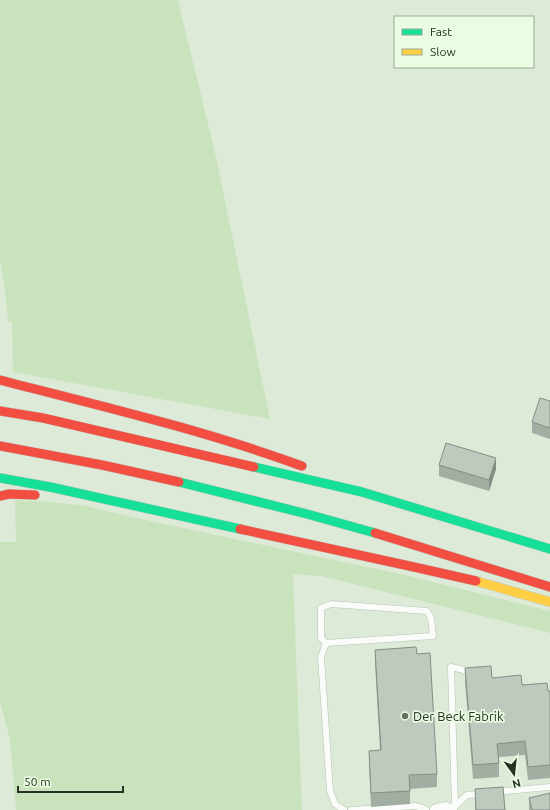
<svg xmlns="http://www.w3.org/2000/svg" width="550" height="810" font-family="Ubuntu,sans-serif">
<rect width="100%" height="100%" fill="#deead8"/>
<!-- green -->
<path fill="#c9e4bc" d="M0,0H178L216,157L270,419L13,372L12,323L8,322L5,291L0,259Z
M15,500L51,502L86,506L141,519L405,575L550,611V633L321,576L293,574L302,810H16L10,740L0,702V542H16Z"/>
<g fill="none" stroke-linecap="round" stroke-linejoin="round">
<defs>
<path id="lane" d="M331,604L427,611L431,618L433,636L326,643L321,638V608Z
M326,643L321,657L330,791L335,804L344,810
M495,792L550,787
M455,806L451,667L472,672
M454,807L467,795L482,794
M351,810L415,806L423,808L426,810"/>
<path id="street" d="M436,810L445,808L451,810"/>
<path id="fast" d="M254,467L362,492L550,549
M0,478L50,487L240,529
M179,482L307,514L375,533"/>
<path id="slow" d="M476,581L550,602"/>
<path id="jam" d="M0,380C101,406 204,430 302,466
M0,411L43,418L254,467
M0,446L102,465L179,482
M0,496L9,494L35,495
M240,529L414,567L476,581
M375,533L550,587"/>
</defs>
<!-- lane casing -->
<use href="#lane" stroke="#b9c3b4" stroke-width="7"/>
<!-- street casing -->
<use href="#street" stroke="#b9c3b4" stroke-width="13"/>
<!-- fast casing -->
<use href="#fast" stroke="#c0c6bd" stroke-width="10"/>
<!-- slow casing -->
<use href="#slow" stroke="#c0c6bd" stroke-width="10"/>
<!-- jam casing -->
<use href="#jam" stroke="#c0c6bd" stroke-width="10"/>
<!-- lane -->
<use href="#lane" stroke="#fafcf9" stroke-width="6"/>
<!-- street -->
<use href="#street" stroke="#fafcf9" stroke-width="12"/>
<!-- fast -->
<use href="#fast" stroke="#16e098" stroke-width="9"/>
<!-- slow -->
<use href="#slow" stroke="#ffcf43" stroke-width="9"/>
<!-- jam -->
<use href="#jam" stroke="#f24e42" stroke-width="9"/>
</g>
<!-- wall -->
<path fill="#a3aea3" d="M550,401V439L532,433V422Z
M439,465L496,469L489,491L439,476Z
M375,650L417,654L437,774V787L410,789V804L371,807L369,765V751L380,750L375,664Z
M465,668L492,678L522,685L548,691H550V778L528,780L525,755L499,757V777L473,779L465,682Z
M475,789L505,810H475Z
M529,798L550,810H529Z"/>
<!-- shaded-wall -->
<path fill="#858d85" d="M496,458V469L489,491V480Z"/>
<!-- building -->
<path fill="#becabe" stroke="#858d85" d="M540,398L550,401V428L532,422Z
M446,443L496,458L489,480L439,465Z
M416,647L417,654L430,653L437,774L409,775L410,791L371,793L369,751L381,750L375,650Z
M491,666L492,678L521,675L522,685L547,683L548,691H550V765L528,767L525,741L497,744L499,763L473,765L465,668Z
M503,787L505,810H476L475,789Z
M550,793V810H532L529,798Z"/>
<!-- markers -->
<circle fill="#677162" stroke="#eafde2" stroke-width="1.5" cx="405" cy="716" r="4"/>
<g text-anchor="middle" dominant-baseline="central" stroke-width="3.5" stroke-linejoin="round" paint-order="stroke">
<!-- poi labels -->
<g font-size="13" fill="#273023" stroke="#eafde2" text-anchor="start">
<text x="413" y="716">Der Beck Fabrik</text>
</g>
</g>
<!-- legend -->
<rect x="394" y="16" width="140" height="52" fill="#eafde2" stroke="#9cab96"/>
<rect x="402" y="29" width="20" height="6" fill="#16e098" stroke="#9cab96"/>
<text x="430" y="36" font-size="12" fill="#273023">Fast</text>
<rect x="402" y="49" width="20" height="6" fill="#ffcf43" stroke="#9cab96"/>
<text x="430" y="56" font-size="12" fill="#273023">Slow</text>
<!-- north arrow -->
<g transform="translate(514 774) rotate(165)" stroke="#eafde2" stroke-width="3" paint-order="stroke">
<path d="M0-3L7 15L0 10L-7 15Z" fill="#273023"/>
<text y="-6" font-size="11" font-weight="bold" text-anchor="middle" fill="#273023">N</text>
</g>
<!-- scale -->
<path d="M18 786v6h105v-6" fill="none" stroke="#273023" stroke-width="2"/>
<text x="24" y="786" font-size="12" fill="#273023" stroke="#eafde2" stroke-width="3" paint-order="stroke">50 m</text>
</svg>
